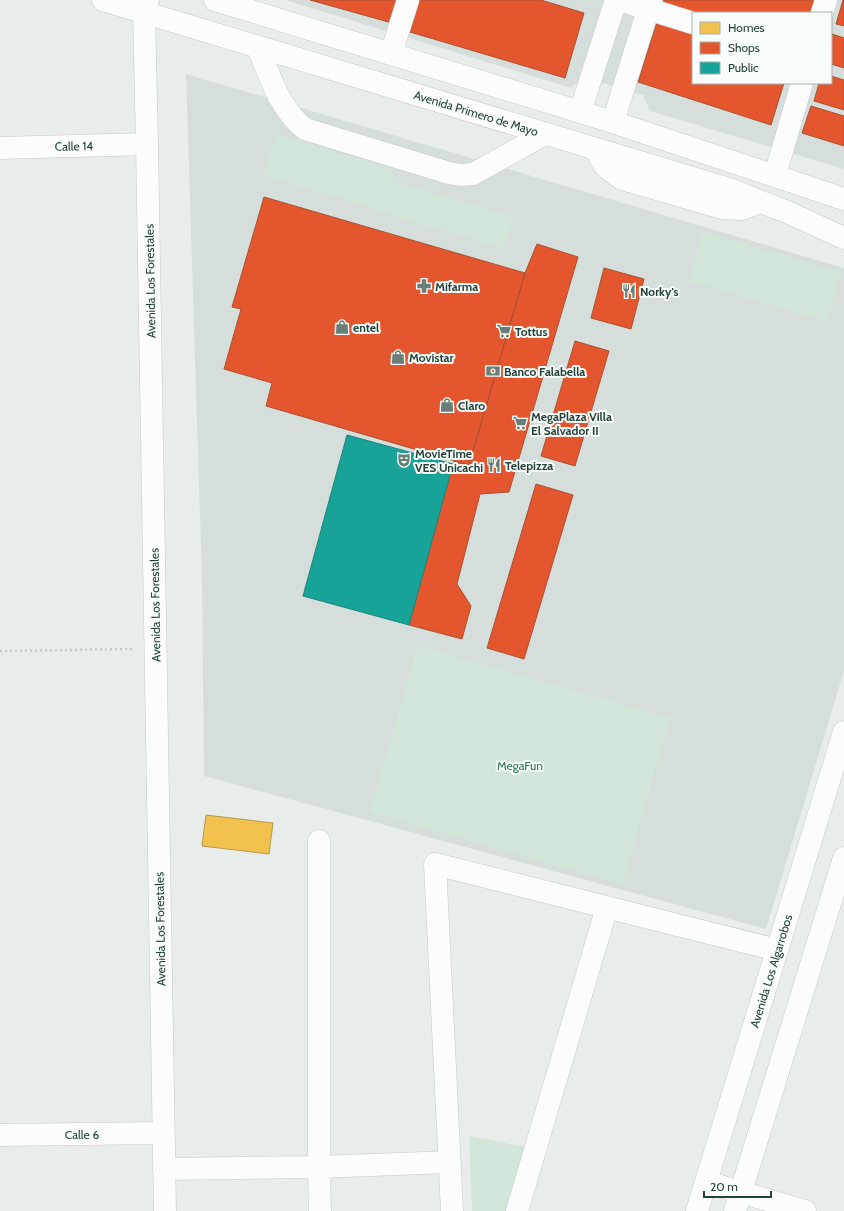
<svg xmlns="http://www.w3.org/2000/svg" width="844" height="1211" font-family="Cabin,sans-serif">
<rect width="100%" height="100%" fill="#e8edeb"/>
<!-- built -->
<path fill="#d6dedb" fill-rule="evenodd" d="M285,0H844V169L650,111L643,95L583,77L571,88ZM693,13H831V83H693Z
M186,74L844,268V671L766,929L204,776L202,579Z"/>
<!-- green -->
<path fill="#d1e6d8" d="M276,134L394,170L393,181L513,217L504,249L264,175Z
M703,232L841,272L827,321L689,281Z
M418,646L670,718L622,884L370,812Z
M469,1136L526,1147L506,1211H472Z"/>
<!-- homes -->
<path fill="#f2c14e" stroke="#b49b48" d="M206,815L273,823L269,854L202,846Z"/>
<!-- shops -->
<path fill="#e4572e" stroke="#aa5132" d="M310,0H399L392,23Z
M419,0H541L584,13L565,78L410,32Z
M664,0H818L814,13H694L663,4Z
M843,0H844V26L836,24Z
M659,16L693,27V83H784L771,125L638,82Z
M832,34L844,38V68L831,64V38Z
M831,76L844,80V110L814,101L819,83H831Z
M811,106L844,116V146L802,133Z
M264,197L525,273L469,465L266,406L272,383L224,369L241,309L232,307Z
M537,244L578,257L509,492L480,494L457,584L471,606L462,639L409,625L453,464L454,461L469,465L525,273Z
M604,268L644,279L631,329L591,318Z
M575,341L609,351L575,466L541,456Z
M536,484L573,495L524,659L487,648Z"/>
<!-- public -->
<path fill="#17a398" stroke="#1b867c" d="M347,435L453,464L409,625L303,596Z"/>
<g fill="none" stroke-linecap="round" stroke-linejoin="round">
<defs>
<path id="minor" d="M103,0L729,189L787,212L844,238
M148,0L144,13L147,144L165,1211
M215,0L613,122L844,199
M619,0L693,23
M822,13L826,0
M257,46C270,75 279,109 305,129L449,173L461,175L473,174L545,134
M391,54L408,0
M580,112L616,0
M613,122L651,0
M0,148L147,144
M597,149C601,165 608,170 622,179L722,208L742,209L761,202
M775,175L802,83
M319,841V1167L320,1211
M0,1135L163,1133
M164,1169L319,1167L450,1162
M706,1182L805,1211
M452,1211L435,864L777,950
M517,1211L607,907
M697,1211L844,732
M735,1211L844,858"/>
</defs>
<!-- minor casing -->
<use href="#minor" stroke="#c5cac8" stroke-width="23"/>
<!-- path -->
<path stroke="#c3ccca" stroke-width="2.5" stroke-dasharray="2 3" stroke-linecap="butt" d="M0,651L133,649"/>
<!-- minor -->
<use href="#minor" stroke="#fcfcfc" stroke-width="22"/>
</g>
<!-- icons -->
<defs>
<symbol id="pharmacy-bare" viewBox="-9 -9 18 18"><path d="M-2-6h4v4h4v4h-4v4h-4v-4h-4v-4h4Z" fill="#697e78" stroke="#f7fbf9" stroke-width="2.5" paint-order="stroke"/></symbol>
<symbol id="restaurant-bare" viewBox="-9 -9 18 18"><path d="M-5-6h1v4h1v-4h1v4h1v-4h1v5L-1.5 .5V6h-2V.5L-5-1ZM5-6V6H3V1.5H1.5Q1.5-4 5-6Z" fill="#697e78" stroke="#f7fbf9" stroke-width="2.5" paint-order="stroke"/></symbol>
<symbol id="shop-bare" viewBox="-9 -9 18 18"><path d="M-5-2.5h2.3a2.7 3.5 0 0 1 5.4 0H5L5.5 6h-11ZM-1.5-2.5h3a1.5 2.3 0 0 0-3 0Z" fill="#697e78" stroke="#f7fbf9" stroke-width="2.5" paint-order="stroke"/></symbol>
<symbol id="supermarket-bare" viewBox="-9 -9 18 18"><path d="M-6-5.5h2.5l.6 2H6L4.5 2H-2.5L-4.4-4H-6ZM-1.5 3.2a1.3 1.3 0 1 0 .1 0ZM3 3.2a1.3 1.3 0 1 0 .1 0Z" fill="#697e78" stroke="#f7fbf9" stroke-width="2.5" paint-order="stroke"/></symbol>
<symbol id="bank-bare" viewBox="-9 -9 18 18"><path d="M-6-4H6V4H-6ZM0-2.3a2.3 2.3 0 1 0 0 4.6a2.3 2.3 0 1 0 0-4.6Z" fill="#697e78" stroke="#f7fbf9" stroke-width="2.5" paint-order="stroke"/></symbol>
<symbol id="theatre-bare" viewBox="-9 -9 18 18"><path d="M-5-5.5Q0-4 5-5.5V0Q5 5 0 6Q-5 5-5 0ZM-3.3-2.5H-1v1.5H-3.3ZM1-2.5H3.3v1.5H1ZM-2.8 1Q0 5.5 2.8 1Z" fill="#697e78" stroke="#f7fbf9" stroke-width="2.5" paint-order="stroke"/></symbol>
</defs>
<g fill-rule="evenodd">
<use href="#pharmacy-bare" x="414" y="276" width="20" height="20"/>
<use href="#restaurant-bare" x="619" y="281" width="20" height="20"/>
<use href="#shop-bare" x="332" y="317" width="20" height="20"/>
<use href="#supermarket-bare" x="494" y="321" width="20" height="20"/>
<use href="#shop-bare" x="388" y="347" width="20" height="20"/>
<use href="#bank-bare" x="483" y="361" width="20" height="20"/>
<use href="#shop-bare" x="437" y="395" width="20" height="20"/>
<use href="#supermarket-bare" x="510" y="413" width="20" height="20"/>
<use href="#theatre-bare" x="394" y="450" width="20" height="20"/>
<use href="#restaurant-bare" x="484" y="455" width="20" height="20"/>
</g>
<g text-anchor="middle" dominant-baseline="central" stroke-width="4" stroke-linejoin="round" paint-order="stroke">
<!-- street labels -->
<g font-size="12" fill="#24423a" stroke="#f7fbf9">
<text transform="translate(476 113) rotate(17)">Avenida Primero de Mayo</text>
<text transform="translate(74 146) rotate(-1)">Calle 14</text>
<text transform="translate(150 281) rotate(-91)">Avenida Los Forestales</text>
<text transform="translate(155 605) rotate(-91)">Avenida Los Forestales</text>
<text transform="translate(160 929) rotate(-91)">Avenida Los Forestales</text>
<text transform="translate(771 971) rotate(-73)">Avenida Los Algarrobos</text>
<text x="82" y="1134">Calle 6</text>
</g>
<!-- poi labels -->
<g font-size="12" font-weight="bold" fill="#24423a" stroke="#f7fbf9" text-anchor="start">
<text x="435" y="286">Mifarma</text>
<text x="640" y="291">Norky's</text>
<text x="353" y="327">entel</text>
<text x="515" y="331">Tottus</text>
<text x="409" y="357">Movistar</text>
<text x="504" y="371">Banco Falabella</text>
<text x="458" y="405">Claro</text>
<text x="531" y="416">MegaPlaza Villa<tspan x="531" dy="14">El Salvador II</tspan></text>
<text x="415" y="453">MovieTime<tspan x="415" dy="14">VES Unicachi</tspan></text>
<text x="505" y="465">Telepizza</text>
</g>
<!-- park labels -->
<g font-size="12" fill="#2d7a4b" stroke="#f7fbf9">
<text x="520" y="765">MegaFun</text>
</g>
</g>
<!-- legend -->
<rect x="692" y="12" width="140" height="72" fill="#f7fbf9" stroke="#a3b1ad"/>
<rect x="700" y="22" width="20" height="12" fill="#f2c14e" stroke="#a3b1ad"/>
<text x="728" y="32" font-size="12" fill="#24423a">Homes</text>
<rect x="700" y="42" width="20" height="12" fill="#e4572e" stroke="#a3b1ad"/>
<text x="728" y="52" font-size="12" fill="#24423a">Shops</text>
<rect x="700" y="62" width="20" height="12" fill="#17a398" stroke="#a3b1ad"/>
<text x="728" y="72" font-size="12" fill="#24423a">Public</text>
<!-- scale -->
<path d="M704 1191v6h67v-6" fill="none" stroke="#24423a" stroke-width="2"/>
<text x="710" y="1191" font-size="12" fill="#24423a" stroke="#f7fbf9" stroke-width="3" paint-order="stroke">20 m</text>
</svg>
